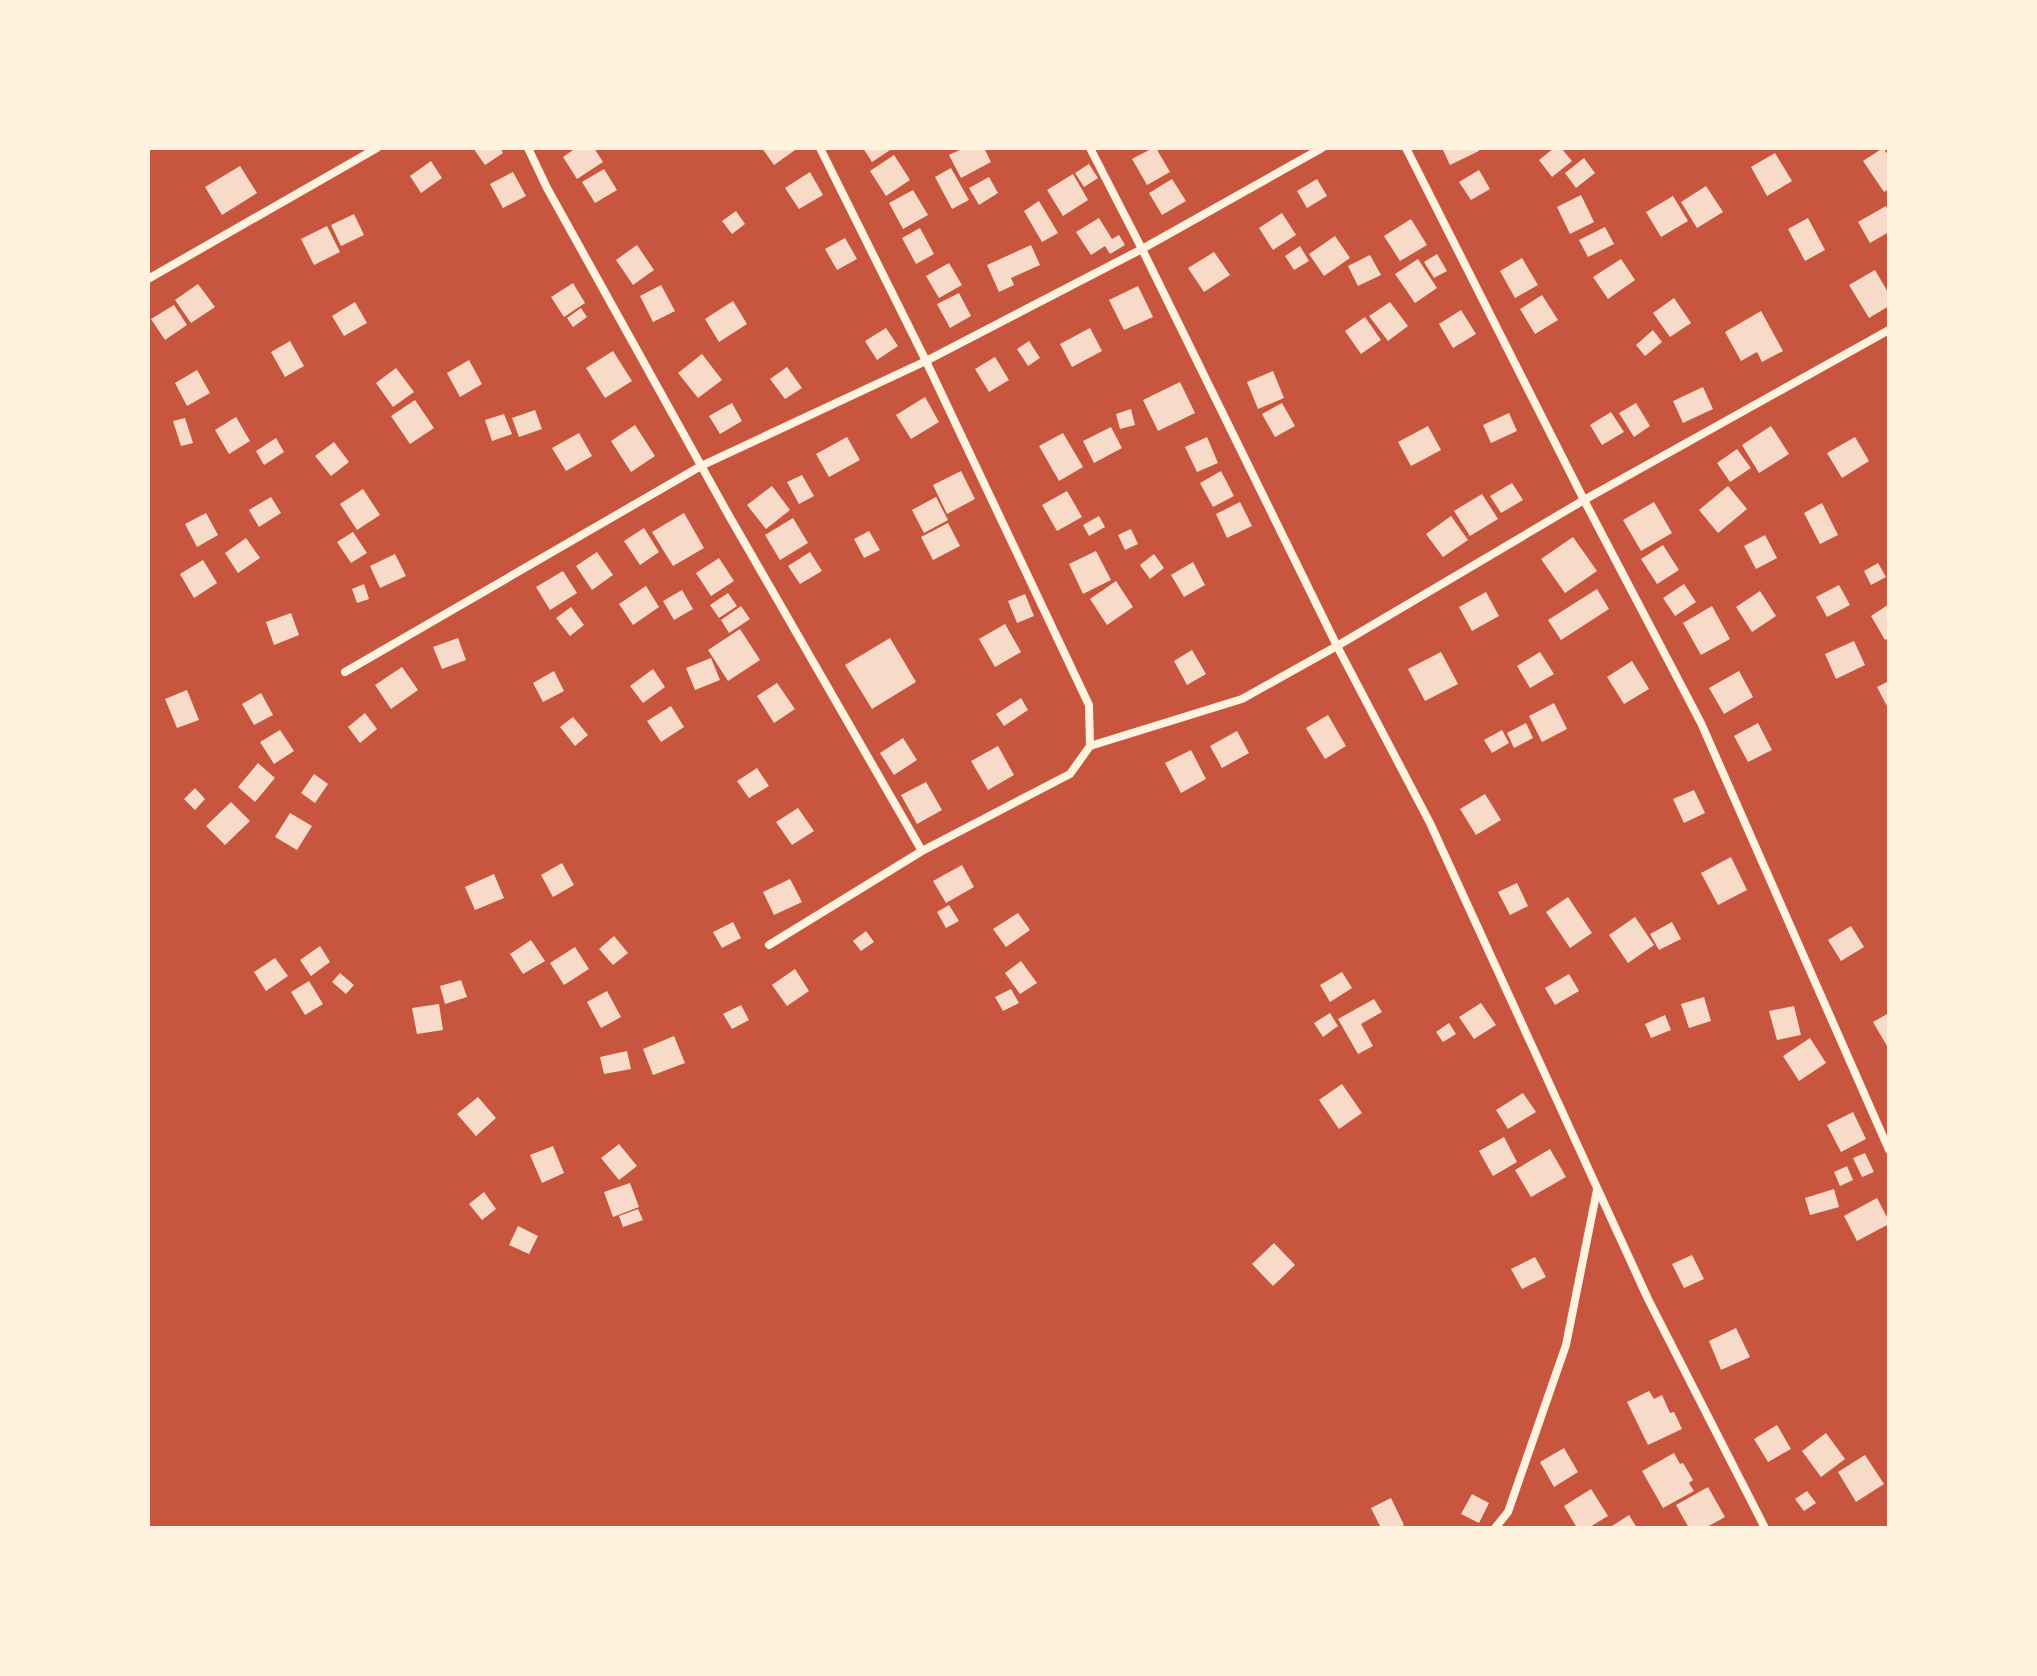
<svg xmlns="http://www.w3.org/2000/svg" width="2037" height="1676" font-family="'IBM Plex Sans',sans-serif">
<rect width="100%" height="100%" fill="#c8553d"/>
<!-- building -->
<path fill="#f7dbc8" d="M473,148H500L503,153L485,165Z
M576,148H594L603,162L577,179L563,157Z
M762,148H798L774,165Z
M863,148H889L890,150L872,162Z
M964,148H984L991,162L961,178L949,155Z
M1153,148H1156L1170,172L1147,185L1132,159Z
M1442,148H1478L1479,151L1450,165Z
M1554,148H1561L1572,161L1552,177L1539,160Z
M1883,148L1889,156V189L1884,192L1863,161Z
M1775,153L1792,181L1767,196L1751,167Z
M894,155L910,180L886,196L870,171Z
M1584,158L1595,173L1576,188L1565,173Z
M431,161L442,178L421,193L410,176Z
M1089,164L1098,178L1084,187L1075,173Z
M240,166L257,193L222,215L205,187Z
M951,168L969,200L952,209L935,177Z
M604,169L617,190L595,203L582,182Z
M1479,170L1490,189L1471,200L1459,182Z
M513,172L526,196L503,208L490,184Z
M810,172L823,195L799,209L785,188Z
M1073,174L1088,200L1063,216L1047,190Z
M989,177L998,193L979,205L969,188Z
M1172,179L1186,201L1162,215L1149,193Z
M1317,179L1327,196L1307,208L1297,191Z
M1706,186L1723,212L1697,228L1681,202Z
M913,190L928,215L903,229L889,203Z
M1581,195L1594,222L1570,234L1557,207Z
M1673,196L1688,221L1661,237L1646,212Z
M1039,201L1058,233L1042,242L1024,211Z
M1886,206L1889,212V232L1870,243L1858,222Z
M736,211L745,224L732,234L722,221Z
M1282,213L1296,235L1273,250L1259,228Z
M354,214L364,235L341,246L331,225Z
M1099,218L1112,239L1119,235L1125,245L1110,254L1105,246L1091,255L1076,232Z
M1808,218L1825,250L1805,261L1788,229Z
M1411,219L1427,245L1400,261L1384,236Z
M327,226L340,252L314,265L301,239Z
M1605,227L1614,244L1588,257L1579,240Z
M920,228L934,254L916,264L902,238Z
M1335,236L1350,258L1324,276L1309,254Z
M845,238L857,259L837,270L825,249Z
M637,245L654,270L633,285L616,260Z
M1031,245L1040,265L1011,278L1014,285L999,292L987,265Z
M1300,246L1309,261L1294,270L1285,256Z
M1214,252L1230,275L1204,292L1188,268Z
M1437,254L1447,271L1434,278L1424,262Z
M1370,255L1381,275L1358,286L1348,266Z
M1522,258L1538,285L1515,298L1500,271Z
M1418,259L1437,288L1415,303L1395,274Z
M1621,259L1635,280L1608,299L1593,277Z
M949,263L962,285L939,298L926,276Z
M1875,270L1889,294V306L1869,318L1849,285Z
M573,283L585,303L564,317L551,297Z
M198,284L215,307L191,323L175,300Z
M661,285L675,311L653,322L640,296Z
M1138,286L1153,317L1124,330L1109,300Z
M959,293L971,316L950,328L937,304Z
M1542,295L1558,320L1535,334L1520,309Z
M1674,298L1691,323L1670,337L1653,313Z
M733,301L747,324L719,342L705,319Z
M355,302L367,323L344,336L332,316Z
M1390,302L1408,326L1388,341L1369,316Z
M174,305L187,325L165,340L151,319Z
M581,308L587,317L573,327L567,318Z
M1461,310L1476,334L1453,348L1439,324Z
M1761,311L1783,351L1762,362L1757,352L1741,361L1725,332Z
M1365,317L1381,340L1361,354L1345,331Z
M886,328L898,346L877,360L865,341Z
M1090,328L1102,351L1072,367L1060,344Z
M1653,330L1662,342L1645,356L1636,345Z
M290,341L304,366L285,377L271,352Z
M1029,341L1040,358L1028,366L1017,349Z
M613,351L632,381L605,398L586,368Z
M702,354L722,380L698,398L678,373Z
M995,357L1009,380L989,392L975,369Z
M469,360L482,384L460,397L447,373Z
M787,367L802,388L785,399L770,379Z
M396,368L414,392L393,407L376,383Z
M197,370L210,393L187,406L175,383Z
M1273,371L1284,398L1258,409L1247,382Z
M1180,382L1195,413L1158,431L1143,400Z
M1703,387L1713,409L1683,423L1673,401Z
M925,397L939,422L911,439L896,415Z
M415,400L434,428L410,444L391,416Z
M732,403L742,421L720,434L709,416Z
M1282,403L1295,426L1275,437L1262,414Z
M1636,403L1650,426L1634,437L1619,413Z
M1131,409L1135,425L1120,429L1116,414Z
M535,410L542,429L519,437L512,418Z
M1611,412L1624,432L1602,445L1590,425Z
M1509,413L1517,431L1491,443L1483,425Z
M504,414L512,434L492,441L485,420Z
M236,417L250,441L229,454L215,430Z
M185,418L193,443L181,446L173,421Z
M635,425L655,456L631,472L611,441Z
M1428,426L1441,450L1411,466L1398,442Z
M1771,426L1789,454L1759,473L1742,445Z
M1111,427L1122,448L1094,463L1083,441Z
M579,433L592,456L566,471L552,448Z
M1063,433L1083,467L1059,481L1039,446Z
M847,437L860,460L829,477L816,454Z
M1207,437L1218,463L1197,472L1185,447Z
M1855,437L1869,461L1842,478L1827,453Z
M276,438L284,452L264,465L256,451Z
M334,442L349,462L331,476L315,456Z
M1737,449L1751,468L1730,482L1717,463Z
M961,471L975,499L947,514L933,485Z
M1221,471L1234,496L1213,507L1200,483Z
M802,475L814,496L799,504L787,482Z
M1512,483L1523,500L1501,513L1490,496Z
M772,486L790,510L766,529L747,505Z
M1728,486L1747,509L1718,533L1699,510Z
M363,489L380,515L357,530L340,504Z
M1067,491L1082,517L1057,531L1042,505Z
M1482,494L1498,519L1470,536L1454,511Z
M271,497L281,513L259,527L249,510Z
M936,497L948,520L924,533L912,510Z
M1240,502L1252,526L1227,538L1216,514Z
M1654,502L1672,533L1641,551L1623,520Z
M1822,503L1838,535L1820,544L1804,513Z
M206,513L218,535L197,547L185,524Z
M684,513L704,548L673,566L652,532Z
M1099,516L1105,527L1089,536L1083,525Z
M1451,516L1468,540L1443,557L1426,534Z
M793,518L808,543L780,560L765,535Z
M948,523L960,546L933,560L921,537Z
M644,528L659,552L640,565L624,541Z
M1131,529L1138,544L1125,550L1118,535Z
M869,531L880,550L864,558L854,539Z
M353,532L367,553L351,563L337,542Z
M1765,535L1777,558L1756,569L1744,546Z
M1573,537L1597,571L1565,593L1541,559Z
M246,538L260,558L238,573L225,553Z
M1663,545L1679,570L1657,584L1641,559Z
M1096,551L1111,580L1083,594L1069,564Z
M597,552L613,575L592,590L576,566Z
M810,552L822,571L800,584L788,566Z
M395,554L406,576L380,588L370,566Z
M1154,554L1164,568L1150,579L1140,565Z
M719,558L734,581L711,596L696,573Z
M203,560L217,583L194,598L180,574Z
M1193,562L1205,585L1184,597L1171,575Z
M1878,563L1886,577L1871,585L1864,571Z
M563,571L577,593L550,610L536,587Z
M1116,581L1133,607L1107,625L1090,599Z
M364,584L369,599L357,603L352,589Z
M1684,584L1696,602L1675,616L1663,598Z
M1839,585L1850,605L1827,617L1816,597Z
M646,586L659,607L633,625L619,604Z
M1597,589L1609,609L1561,640L1548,620Z
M682,590L693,609L674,620L663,601Z
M1760,591L1776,616L1752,632L1736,607Z
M1486,592L1499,616L1472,631L1459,607Z
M728,593L737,606L719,618L710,605Z
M1025,594L1034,616L1017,623L1008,601Z
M1889,604V638L1885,640L1871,616Z
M741,606L750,619L729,633L721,620Z
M1712,606L1730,639L1701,655L1683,623Z
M571,607L584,625L570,636L556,618Z
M291,613L299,635L274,645L266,622Z
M1005,624L1021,652L995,667L979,639Z
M740,629L760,660L728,681L708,650Z
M458,638L466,660L442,669L433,647Z
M890,638L916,682L872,709L845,665Z
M1854,641L1865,665L1836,679L1825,654Z
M1192,650L1206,674L1187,685L1174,661Z
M1441,652L1458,684L1425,701L1408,669Z
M1540,652L1554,674L1530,688L1517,666Z
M711,658L720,680L695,690L686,668Z
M1632,661L1649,689L1624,704L1607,677Z
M402,667L418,690L391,709L375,685Z
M653,669L665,687L643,703L630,686Z
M554,671L564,691L543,702L533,683Z
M1739,671L1753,697L1724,714L1709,688Z
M1889,681V710L1877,687Z
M777,683L795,709L774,723L757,696Z
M187,690L199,720L177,728L165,699Z
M261,693L273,715L254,725L242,704Z
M1021,698L1028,710L1004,726L996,714Z
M1554,703L1567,729L1542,742L1529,716Z
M671,706L684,727L661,742L647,721Z
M365,713L377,729L360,743L348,727Z
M1328,715L1346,746L1325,759L1306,728Z
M573,717L588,735L575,746L560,727Z
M1526,723L1533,738L1514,748L1507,733Z
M1758,723L1772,750L1748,762L1734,736Z
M280,730L294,751L274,764L260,742Z
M1502,730L1509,743L1492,753L1484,740Z
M1237,731L1249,753L1222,768L1210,746Z
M903,738L917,760L894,775L880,753Z
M998,746L1014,775L988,790L971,761Z
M1191,750L1206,779L1181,793L1165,763Z
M258,763L275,778L255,802L238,787Z
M757,768L769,786L749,798L737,781Z
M314,774L328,784L315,803L301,793Z
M926,782L942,810L917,824L901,795Z
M195,788L205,799L195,810L184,799Z
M1694,790L1705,813L1684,823L1673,799Z
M1485,794L1501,820L1476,835L1460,809Z
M231,802L250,821L225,845L206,826Z
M798,808L814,831L792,845L776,822Z
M290,813L312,826L297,850L275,837Z
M1731,857L1747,890L1718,905L1701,873Z
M562,863L574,885L553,897L541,875Z
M962,865L974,887L946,903L933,881Z
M494,874L504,898L475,910L465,887Z
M790,879L802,902L774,915L763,892Z
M1517,883L1528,906L1510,915L1498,892Z
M1568,897L1592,933L1570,948L1546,912Z
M949,905L959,921L946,928L937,912Z
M1018,913L1030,930L1006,947L993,929Z
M1635,917L1654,945L1628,963L1609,935Z
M733,922L741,938L722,948L713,932Z
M1672,922L1681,939L1659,950L1650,934Z
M1851,926L1864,947L1841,961L1828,940Z
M866,931L874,942L861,951L853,941Z
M614,936L628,953L613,965L599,949Z
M531,940L545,961L523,974L510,954Z
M320,946L330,962L311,976L300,960Z
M575,947L589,969L564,985L550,963Z
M275,958L288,976L266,991L254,972Z
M1021,961L1037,983L1020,994L1005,973Z
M795,969L809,991L787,1006L772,985Z
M1342,972L1352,988L1330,1002L1320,985Z
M340,973L354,985L346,994L332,982Z
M1569,974L1579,991L1555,1005L1545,988Z
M461,980L467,997L445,1004L440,986Z
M309,981L323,1004L305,1015L291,992Z
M1011,989L1019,1003L1003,1011L995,997Z
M607,991L621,1017L601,1028L587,1002Z
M1704,997L1711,1021L1689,1028L1681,1004Z
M1374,999L1382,1012L1361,1024L1373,1046L1358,1054L1338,1019Z
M1481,1003L1496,1025L1474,1039L1459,1017Z
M439,1004L443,1030L417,1034L412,1008Z
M741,1005L749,1020L732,1029L723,1014Z
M1794,1006L1801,1035L1777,1040L1769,1011Z
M1330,1013L1338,1026L1323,1037L1314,1023Z
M1889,1013V1045L1887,1046L1873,1022Z
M1665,1015L1671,1030L1651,1038L1645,1024Z
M1449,1023L1456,1034L1443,1042L1436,1032Z
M674,1036L685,1063L653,1075L643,1049Z
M1810,1038L1826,1063L1799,1081L1783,1056Z
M627,1051L631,1069L604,1074L600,1057Z
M1342,1084L1362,1113L1339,1129L1319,1100Z
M1523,1093L1536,1112L1508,1129L1496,1110Z
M478,1097L496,1118L476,1136L457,1114Z
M1853,1112L1866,1139L1841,1152L1827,1125Z
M1504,1137L1517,1162L1493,1176L1479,1151Z
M619,1144L637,1166L619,1180L601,1158Z
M553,1146L564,1173L542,1183L530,1155Z
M1550,1149L1566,1177L1531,1197L1515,1170Z
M1865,1153L1874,1172L1862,1177L1853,1158Z
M1847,1166L1853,1180L1840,1186L1834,1172Z
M630,1183L639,1207L613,1217L604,1192Z
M1834,1189L1839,1207L1810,1215L1805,1198Z
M484,1192L496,1209L482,1220L469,1204Z
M1877,1198L1889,1221V1224L1857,1241L1844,1216Z
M638,1209L643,1220L623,1227L619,1216Z
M518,1226L538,1236L529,1254L509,1245Z
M1274,1243L1295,1265L1273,1286L1252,1264Z
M1692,1255L1704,1279L1684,1288L1672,1264Z
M1535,1257L1546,1277L1522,1289L1511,1269Z
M1736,1328L1750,1357L1721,1370L1709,1341Z
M1649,1391L1654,1399L1662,1395L1670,1413L1674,1412L1682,1429L1648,1445L1627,1402Z
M1777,1425L1791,1449L1768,1462L1754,1439Z
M1826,1433L1845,1459L1821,1477L1802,1451Z
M1564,1448L1578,1472L1554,1487L1540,1462Z
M1674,1453L1680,1464L1683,1463L1693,1480L1689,1483L1694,1491L1663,1508L1642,1471Z
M1865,1455L1884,1484L1856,1502L1838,1472Z
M1708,1487L1725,1517L1705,1528H1689L1676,1505Z
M1591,1489L1608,1516L1588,1528H1577L1564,1506Z
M1807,1491L1816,1503L1804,1511L1795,1499Z
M1472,1494L1489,1503L1479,1523L1461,1514Z
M1391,1498L1404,1525L1398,1528H1381L1371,1508Z
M1629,1515L1637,1528H1609Z"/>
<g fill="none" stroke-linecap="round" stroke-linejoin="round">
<!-- minor -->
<path stroke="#fff3e0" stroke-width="8" d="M528,148L547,188L728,514L922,851
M1090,148L1142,249L1337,646L1430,823L1648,1299L1765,1528
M1406,148L1584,500L1701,723L1889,1150
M148,279L377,148
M345,672L701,466L926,361L1142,249L1322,148
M1090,746L1242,699L1337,646L1584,500L1889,330
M769,945L922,851L1070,774L1090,746L1089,705L926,361L820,148
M1495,1528L1508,1512L1566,1345L1597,1190"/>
</g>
<!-- border -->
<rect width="2037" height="1676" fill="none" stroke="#fff3e0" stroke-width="300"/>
</svg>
